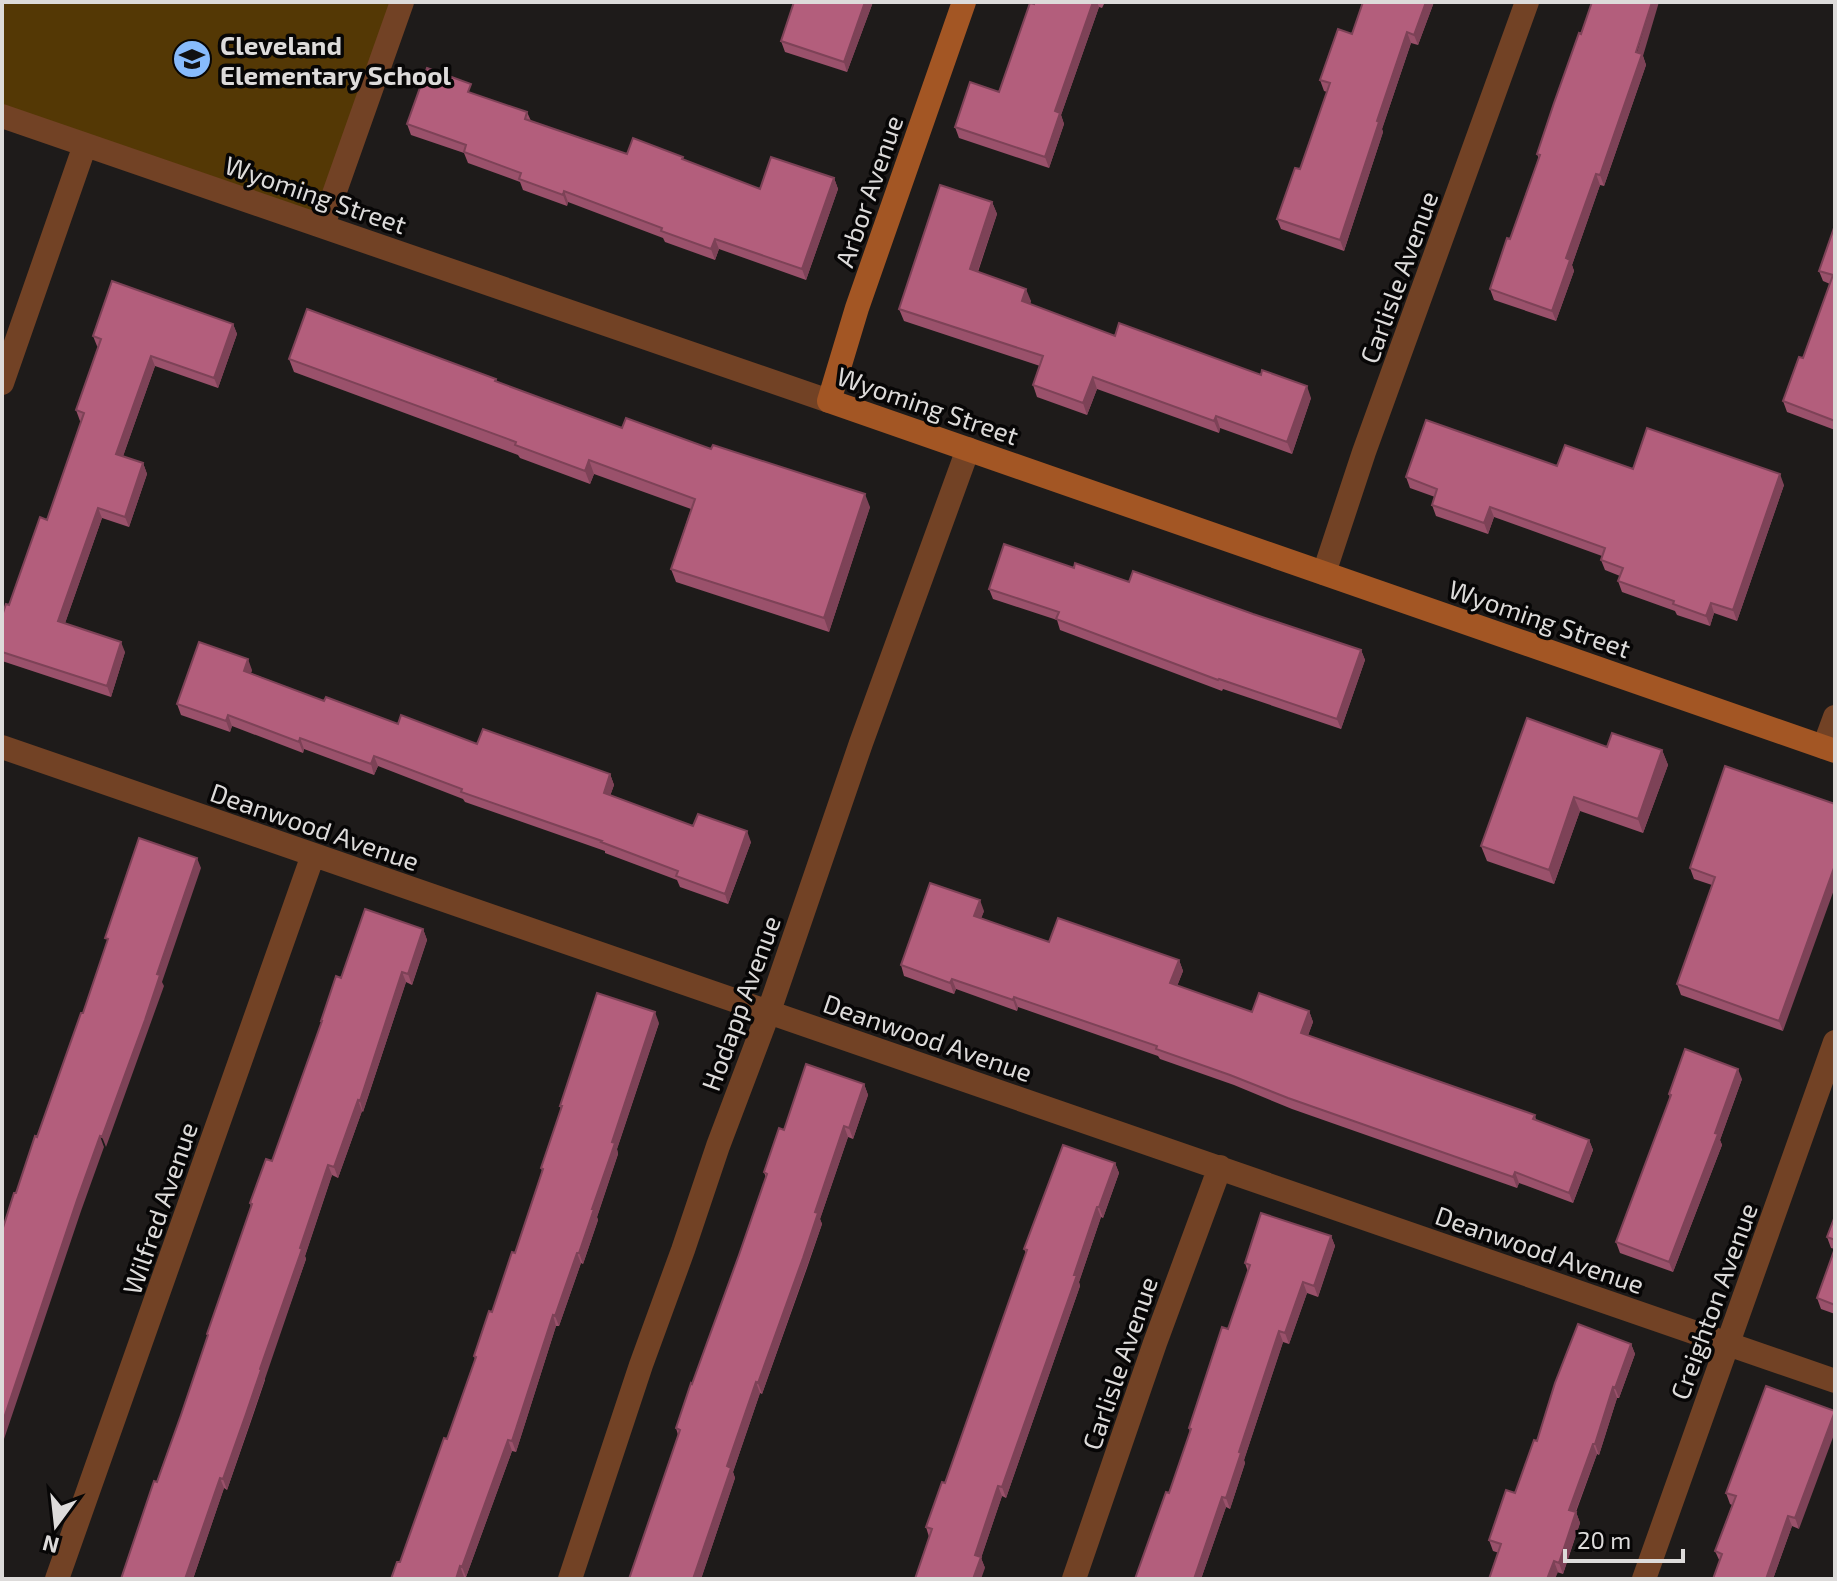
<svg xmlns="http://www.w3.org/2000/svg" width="1837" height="1581" font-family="'Exo 2',sans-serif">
<rect width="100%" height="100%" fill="#1e1b1a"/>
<!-- green -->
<path fill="#543805" d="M2,2H402L323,225L2,116Z"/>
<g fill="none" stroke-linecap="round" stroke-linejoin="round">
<!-- street -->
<path stroke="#724225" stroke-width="24" d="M2,116L829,401
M323,225L402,2
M2,383L85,145
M1324,573L1364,452L1527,2
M2,747L1835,1381
M1824,747L1835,717
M57,1579L313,855
M570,1579L641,1365L683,1250L718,1146L769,1011L861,743L968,449
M1074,1579L1155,1343L1220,1167
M1644,1579L1835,1042"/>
<!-- secondary -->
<path stroke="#a35624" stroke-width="24" d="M964,2L857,308L829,401L1835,751"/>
</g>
<!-- wall -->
<path fill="#9a516b" d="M873,2L847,72L785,52L781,41Z
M1034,2H1105L1102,8L1099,7L1061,115L1064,124L1049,168L959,138L955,127L999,92Z
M1363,2H1434L1418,45L1411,43L1382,129L1383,132L1344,251L1281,229L1277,219L1300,169L1327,92L1324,91L1320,80L1352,34Z
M1643,56L1646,65L1604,186L1600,185L1572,265L1574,271L1556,321L1494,300L1490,289L1510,239L1539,159L1537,154Z
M474,94L527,112L531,121L627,154L684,160L760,189L834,178L838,189L806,280L719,249L715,260L665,242L663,238L568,202L567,206L523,190L520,182L468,163L464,153L411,135L407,124Z
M992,202L997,214L978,272L1031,301L1030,304L1115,336L1311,398L1292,454L1220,428L1219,433L1097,389L1087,415L1037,397L1033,385L1040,366L904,321L899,309Z
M1835,225V430L1787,412L1783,401L1803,358L1830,284L1823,281L1819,271Z
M233,324L237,334L218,388L155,366L123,456L143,463L147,474L129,527L102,518L65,623L125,652L111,697L2,661V616L9,605L47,520L81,421H80L76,410L98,347L97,346L93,336Z
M289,359L496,379L497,382L622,428L870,507L829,632L676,582L671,569L691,509L594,474L590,484L520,458L518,455L294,372Z
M1557,466L1633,469L1784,485L1737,621L1714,613L1710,626L1677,615L1675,611L1622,592L1618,581L1620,576L1605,570L1601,560L1602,556L1494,517L1488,534L1436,516L1432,505L1435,497L1410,488L1406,477Z
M1074,568L1253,614L1361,650L1365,660L1341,729L1223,689L1222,691L1060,630L1057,620L993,599L989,589Z
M252,670L251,673L324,701L398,724L477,744L610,774L614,785L610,796L693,826L751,842L728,904L680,887L677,880L605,853V851L465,802L463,799L378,766L374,775L304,749L303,753L232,726L230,732L181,715L177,704Z
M1607,747L1662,750L1668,765L1643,833L1580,811L1554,884L1487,861L1481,846Z
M1725,766L1783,1031L1681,995L1677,984L1712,885L1694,879L1690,868Z
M984,911L981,918L1049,942L1179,960L1183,971L1177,986L1252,1012L1309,1011L1313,1022L1308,1035L1535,1115L1536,1120L1589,1140L1593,1150L1573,1203L1519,1183L1517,1188L1292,1109L1234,1085L1160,1059L1158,1056L1018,1007L1017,1011L956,989L954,994L904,976L901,965Z
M423,929L427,940L412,985L406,982L363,1112L362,1111L338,1178L332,1175L305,1256L306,1259L264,1378L265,1380L250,1424L227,1490L224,1488L193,1579H121L181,1415L208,1337L207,1334L251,1207L250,1203L272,1161L322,1023L321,1021L341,978Z
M659,1023L617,1149L618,1154L597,1217L598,1220L583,1264L581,1263L559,1326H556L516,1452L512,1451L466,1577H464L463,1579H391L400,1562L447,1439L475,1359L474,1356L515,1253L542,1171L541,1168L561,1110L560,1106Z
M1742,1079L1720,1140L1722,1145L1673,1272L1620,1253L1616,1242L1670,1098L1669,1094Z
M864,1084L868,1095L853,1139L848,1137L820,1219L822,1224L807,1268L762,1394L760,1393L733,1472L735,1478L701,1579H629L678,1435L676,1428L739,1255L766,1178L764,1172L784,1130Z
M1115,1163L1119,1173L1103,1218L1101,1217L1079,1282L1080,1286L1006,1498L1002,1496L981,1558L985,1568L929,1537L926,1527L945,1483L1026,1253L1024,1249Z
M1835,1216V1314L1821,1309L1817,1298L1835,1249L1831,1248L1827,1237Z
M1331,1236L1335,1246L1318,1297L1307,1293L1289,1344L1283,1342L1244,1460L1245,1463L1230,1509L1226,1507L1201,1579H1135L1169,1493L1190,1432L1189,1428L1228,1329L1248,1272L1245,1263Z
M1631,1344L1635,1354L1619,1398H1617L1599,1455L1597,1454L1576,1512L1580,1523L1563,1574L1493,1551L1489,1540L1515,1493L1537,1441Z
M1766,1386L1799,1529L1792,1526L1773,1579H1713L1720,1562L1715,1551L1732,1505L1730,1504L1726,1493Z"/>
<!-- shaded-wall -->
<path fill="#7d4257" d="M865,2H873L847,72L844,62Z
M1093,2H1097L1099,7L1061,115L1064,124L1049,168L1045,157L1055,111Z
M1426,2H1434L1418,45L1414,35Z
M1652,2H1659L1643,56L1646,65L1604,186L1600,175Z
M1407,32L1411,43L1382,129L1383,132L1344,251L1340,240L1377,121Z
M1596,174L1600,185L1572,265L1574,271L1556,321L1552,311L1566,258Z
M834,178L838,189L806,280L802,269Z
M564,191L568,202L567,206L563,195Z
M992,202L997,214L974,282L970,269Z
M715,239L719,249L715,260L711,249Z
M1026,289L1031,301L1026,314L1022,301Z
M233,324L237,334L218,388L214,378Z
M151,356L155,366L120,465L116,454Z
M1093,377L1097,389L1087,415L1083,403Z
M1307,386L1311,398L1292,454L1287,442Z
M1216,416L1220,428L1219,433L1214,421Z
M589,460L594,474L590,484L585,471Z
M143,463L147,474L129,527L125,517Z
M1780,474L1784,485L1737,621L1733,610Z
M865,494L870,507L829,632L824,618Z
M1490,507L1494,517L1488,534L1484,523Z
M98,508L102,518L62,632L58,621Z
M1711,603L1714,613L1710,626L1706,616Z
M121,642L125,652L111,697L107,686Z
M1361,650L1365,660L1341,729L1337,719Z
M248,659L252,670L248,681L244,671Z
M228,715L232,726L230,732L226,721Z
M300,738L304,749L303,753L299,742Z
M1662,750L1668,765L1643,833L1638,819Z
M374,756L378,766L374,775L371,764Z
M610,774L614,785L607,804L604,793Z
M1574,797L1580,811L1554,884L1549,870Z
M747,831L751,842L728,904L725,894Z
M197,858L201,868L162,982L164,986L106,1147L102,1137Z
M1835,865V887L1783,1031L1779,1021Z
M980,900L984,911L978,927L974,916Z
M423,929L427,940L412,985L408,974Z
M1179,960L1183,971L1174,994L1170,983Z
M402,972L406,982L363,1112L360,1101Z
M952,979L956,989L954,994L950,983Z
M1014,997L1018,1007L1017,1011L1013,1000Z
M1309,1011L1313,1022L1305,1044L1301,1033Z
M655,1012L659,1023L617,1149L618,1154L597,1217L598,1220L583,1264L579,1253L612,1142Z
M1738,1069L1742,1079L1720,1140L1722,1145L1673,1272L1669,1262Z
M864,1084L868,1095L853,1139L849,1128Z
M358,1100L362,1111L338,1178L334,1167Z
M844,1126L848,1137L820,1219L822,1224L762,1394L758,1383Z
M100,1136L104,1147L81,1211L2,1445V1424L77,1200Z
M1589,1140L1593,1150L1573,1203L1569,1193Z
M1115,1163L1119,1173L1103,1218L1099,1207Z
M328,1165L332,1175L305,1256L306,1259L227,1490L223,1479Z
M1515,1172L1519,1183L1517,1188L1513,1177Z
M1097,1207L1101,1217L1079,1282L1080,1286L1006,1498L1002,1487Z
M1331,1236L1335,1246L1318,1297L1314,1286Z
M577,1253L581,1263L559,1326L555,1316Z
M1303,1282L1307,1293L1289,1344L1285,1333Z
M553,1315L556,1326L516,1452L512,1441Z
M1279,1331L1283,1342L1244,1460L1245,1463L1230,1509L1226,1498L1239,1452Z
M1631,1344L1635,1354L1619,1398L1615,1388Z
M756,1382L760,1393L733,1472L735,1478L701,1579H693L727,1466Z
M1613,1387L1617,1398L1599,1455L1595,1444Z
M1835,1411V1432L1799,1529L1795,1518Z
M508,1440L512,1451L466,1577L462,1567Z
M1593,1444L1597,1454L1572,1521L1569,1510Z
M220,1478L224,1488L193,1579H185Z
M998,1486L1002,1496L981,1558L985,1568L981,1579H973L975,1555Z
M1222,1497L1226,1507L1201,1579H1194Z
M1576,1512L1580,1523L1563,1574L1559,1563Z
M1788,1516L1792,1526L1773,1579H1766Z
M1554,1561L1558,1572L1555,1579H1547Z
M460,1566L464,1577L463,1579H456Z"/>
<!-- building -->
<path fill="#b35e7c" stroke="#7d4257" stroke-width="2" d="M794,2H865L844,62L781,41Z
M1034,2H1093L1055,111L1060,113L1045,157L955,127L970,82L999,92L1030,3L1034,4Z
M1363,2H1426L1414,35L1407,32L1377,121L1379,122L1340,240L1277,219L1295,168L1300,169L1330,83L1320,80L1338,29L1352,34Z
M1592,2H1652L1636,52L1642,54L1600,175L1596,174L1566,258L1570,260L1552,311L1490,289L1507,238L1510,239L1540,155L1537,154L1554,103L1579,33L1581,34Z
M427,68L471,84L468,92L527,112L525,119L627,154L633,138L683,157L682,159L760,189L771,157L834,178L802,269L715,239L711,249L661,231L662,228L564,191L563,195L519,179L521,173L464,152L466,145L407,124Z
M940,185L992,202L970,269L1026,289L1022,301L1115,336L1119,323L1261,375L1262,370L1307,386L1287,442L1216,416L1214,421L1093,377L1083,403L1033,385L1043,356L899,309Z
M1835,225V421L1783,401L1799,357L1803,358L1833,275L1819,271Z
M112,281L233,324L214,378L151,356L116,454L143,463L125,517L98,508L58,621L121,642L107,686L2,652V616L6,604L9,605L40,517L47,520L84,413L76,410L101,339L93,336Z
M307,309L496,379L495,381L622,428L626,418L711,449L713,445L865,494L824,618L671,569L695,499L589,460L585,471L515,445L516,442L289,359Z
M1426,420L1557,466L1565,445L1633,469L1647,428L1780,474L1733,610L1711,603L1706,616L1673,604L1674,601L1618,581L1623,568L1601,560L1605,548L1490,507L1484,523L1432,505L1437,489L1406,477Z
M1004,544L1074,568L1075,563L1129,582L1133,571L1253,614L1361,650L1337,719L1219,679L1218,680L1056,619L1059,612L989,589Z
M199,642L248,659L244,671L324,701L326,697L398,724L401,715L477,744L483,729L610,774L604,793L693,826L698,814L747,831L725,894L676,876L678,871L601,842L602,841L461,792L462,789L374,756L371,764L300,738L299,742L228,715L226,721L177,704Z
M1527,718L1607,747L1612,733L1662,750L1638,819L1574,797L1549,870L1481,846Z
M1725,766L1835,804V865L1779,1021L1677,984L1715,877L1690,868Z
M139,838L197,858L157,974L160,975L145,1020L102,1137L100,1136L77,1200L2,1424V1231L14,1193H16L35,1136L37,1137L81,1013H83L108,939L105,938Z
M930,883L980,900L974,916L1049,942L1058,918L1179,960L1170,983L1252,1012L1259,993L1309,1011L1301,1033L1535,1115L1533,1119L1589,1140L1569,1193L1515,1172L1513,1177L1288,1098L1230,1075L1156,1049L1157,1046L1014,997L1013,1000L952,979L950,983L901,965Z
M365,909L423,929L408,974L402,972L360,1101L358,1100L334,1167L328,1165L300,1248L302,1249L260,1369L261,1370L246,1414L223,1479L220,1478L185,1579H121L154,1481L157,1482L181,1415L208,1335L207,1334L252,1204L250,1203L266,1159L272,1161L322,1021H321L336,976L341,978Z
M597,993L655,1012L612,1142L615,1143L592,1209H594L579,1253H577L555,1316L553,1315L512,1441L508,1440L462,1567L460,1566L456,1579H391L397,1562H400L444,1438L447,1439L476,1357L474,1356L489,1311L492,1312L512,1252L515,1253L543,1169L541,1168L562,1106H560Z
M1685,1049L1738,1069L1715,1133L1718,1134L1669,1262L1616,1242L1671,1095L1669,1094Z
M806,1064L864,1084L849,1128L844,1126L815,1212L818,1213L803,1258L758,1383L756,1382L727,1466L731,1468L693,1579H629L680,1430L676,1428L691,1383L692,1384L739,1255L767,1174L764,1172L779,1128L784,1130Z
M1063,1145L1115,1163L1099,1207H1097L1074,1275H1077L1002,1487L998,1486L975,1555L981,1557L973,1579H915L932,1529L926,1527L942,1482L945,1483L1027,1250L1024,1249Z
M1261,1213L1331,1236L1314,1286L1303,1282L1285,1333L1279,1331L1239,1452L1241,1453L1226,1498L1222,1497L1194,1579H1135L1166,1492L1169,1493L1191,1429L1189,1428L1222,1327L1228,1329L1250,1265L1245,1263Z
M1835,1216V1240L1827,1237Z
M1835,1248V1305L1817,1298Z
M1578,1324L1631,1344L1615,1388L1613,1387L1595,1444H1593L1569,1510L1576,1512L1559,1563L1554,1561L1547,1579H1489L1501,1544L1489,1540L1506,1490L1515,1493L1534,1440L1537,1441L1555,1383Z
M1766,1386L1835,1411L1795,1518L1788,1516L1766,1579H1713L1722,1554L1715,1551L1736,1496L1726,1493Z"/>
<!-- icons -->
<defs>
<symbol id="school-disc" viewBox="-11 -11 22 22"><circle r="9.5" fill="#87bbfc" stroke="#070606"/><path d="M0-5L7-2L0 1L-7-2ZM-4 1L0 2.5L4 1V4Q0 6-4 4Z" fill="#111"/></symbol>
</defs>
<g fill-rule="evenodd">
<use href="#school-disc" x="170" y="37" width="44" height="44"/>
</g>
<g text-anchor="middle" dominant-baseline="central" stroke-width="7" stroke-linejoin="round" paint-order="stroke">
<!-- poi labels -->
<g font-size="26" font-weight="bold" fill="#dddbda" stroke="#070606" text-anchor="start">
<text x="220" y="44">Cleveland<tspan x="220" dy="30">Elementary School</tspan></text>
</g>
<!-- street labels -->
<g font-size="26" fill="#dddbda" stroke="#070606">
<text transform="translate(868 191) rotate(-71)">Arbor Avenue</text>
<text transform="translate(316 194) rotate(19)">Wyoming Street</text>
<text transform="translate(1398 277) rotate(-70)">Carlisle Avenue</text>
<text transform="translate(928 405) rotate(19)">Wyoming Street</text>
<text transform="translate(1540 618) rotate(19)">Wyoming Street</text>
<text transform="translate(315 826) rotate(19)">Deanwood Avenue</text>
<text transform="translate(740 1003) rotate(-70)">Hodapp Avenue</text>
<text transform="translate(928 1037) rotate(19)">Deanwood Avenue</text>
<text transform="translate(159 1208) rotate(-71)">Wilfred Avenue</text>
<text transform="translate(1540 1249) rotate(19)">Deanwood Avenue</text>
<text transform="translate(1713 1301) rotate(-70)">Creighton Avenue</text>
<text transform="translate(1119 1363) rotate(-71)">Carlisle Avenue</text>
</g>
</g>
<!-- border -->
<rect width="1837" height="1581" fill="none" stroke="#dddbda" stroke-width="8"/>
<!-- north arrow -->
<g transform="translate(56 1525) rotate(195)" stroke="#070606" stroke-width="6" paint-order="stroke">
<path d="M0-6L14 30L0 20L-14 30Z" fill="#dddbda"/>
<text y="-12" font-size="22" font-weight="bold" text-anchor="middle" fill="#dddbda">N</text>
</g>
<!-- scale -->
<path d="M1565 1549v12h118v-12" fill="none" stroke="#dddbda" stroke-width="4"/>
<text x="1577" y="1549" font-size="24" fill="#dddbda" stroke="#070606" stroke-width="6" paint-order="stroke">20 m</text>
</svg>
